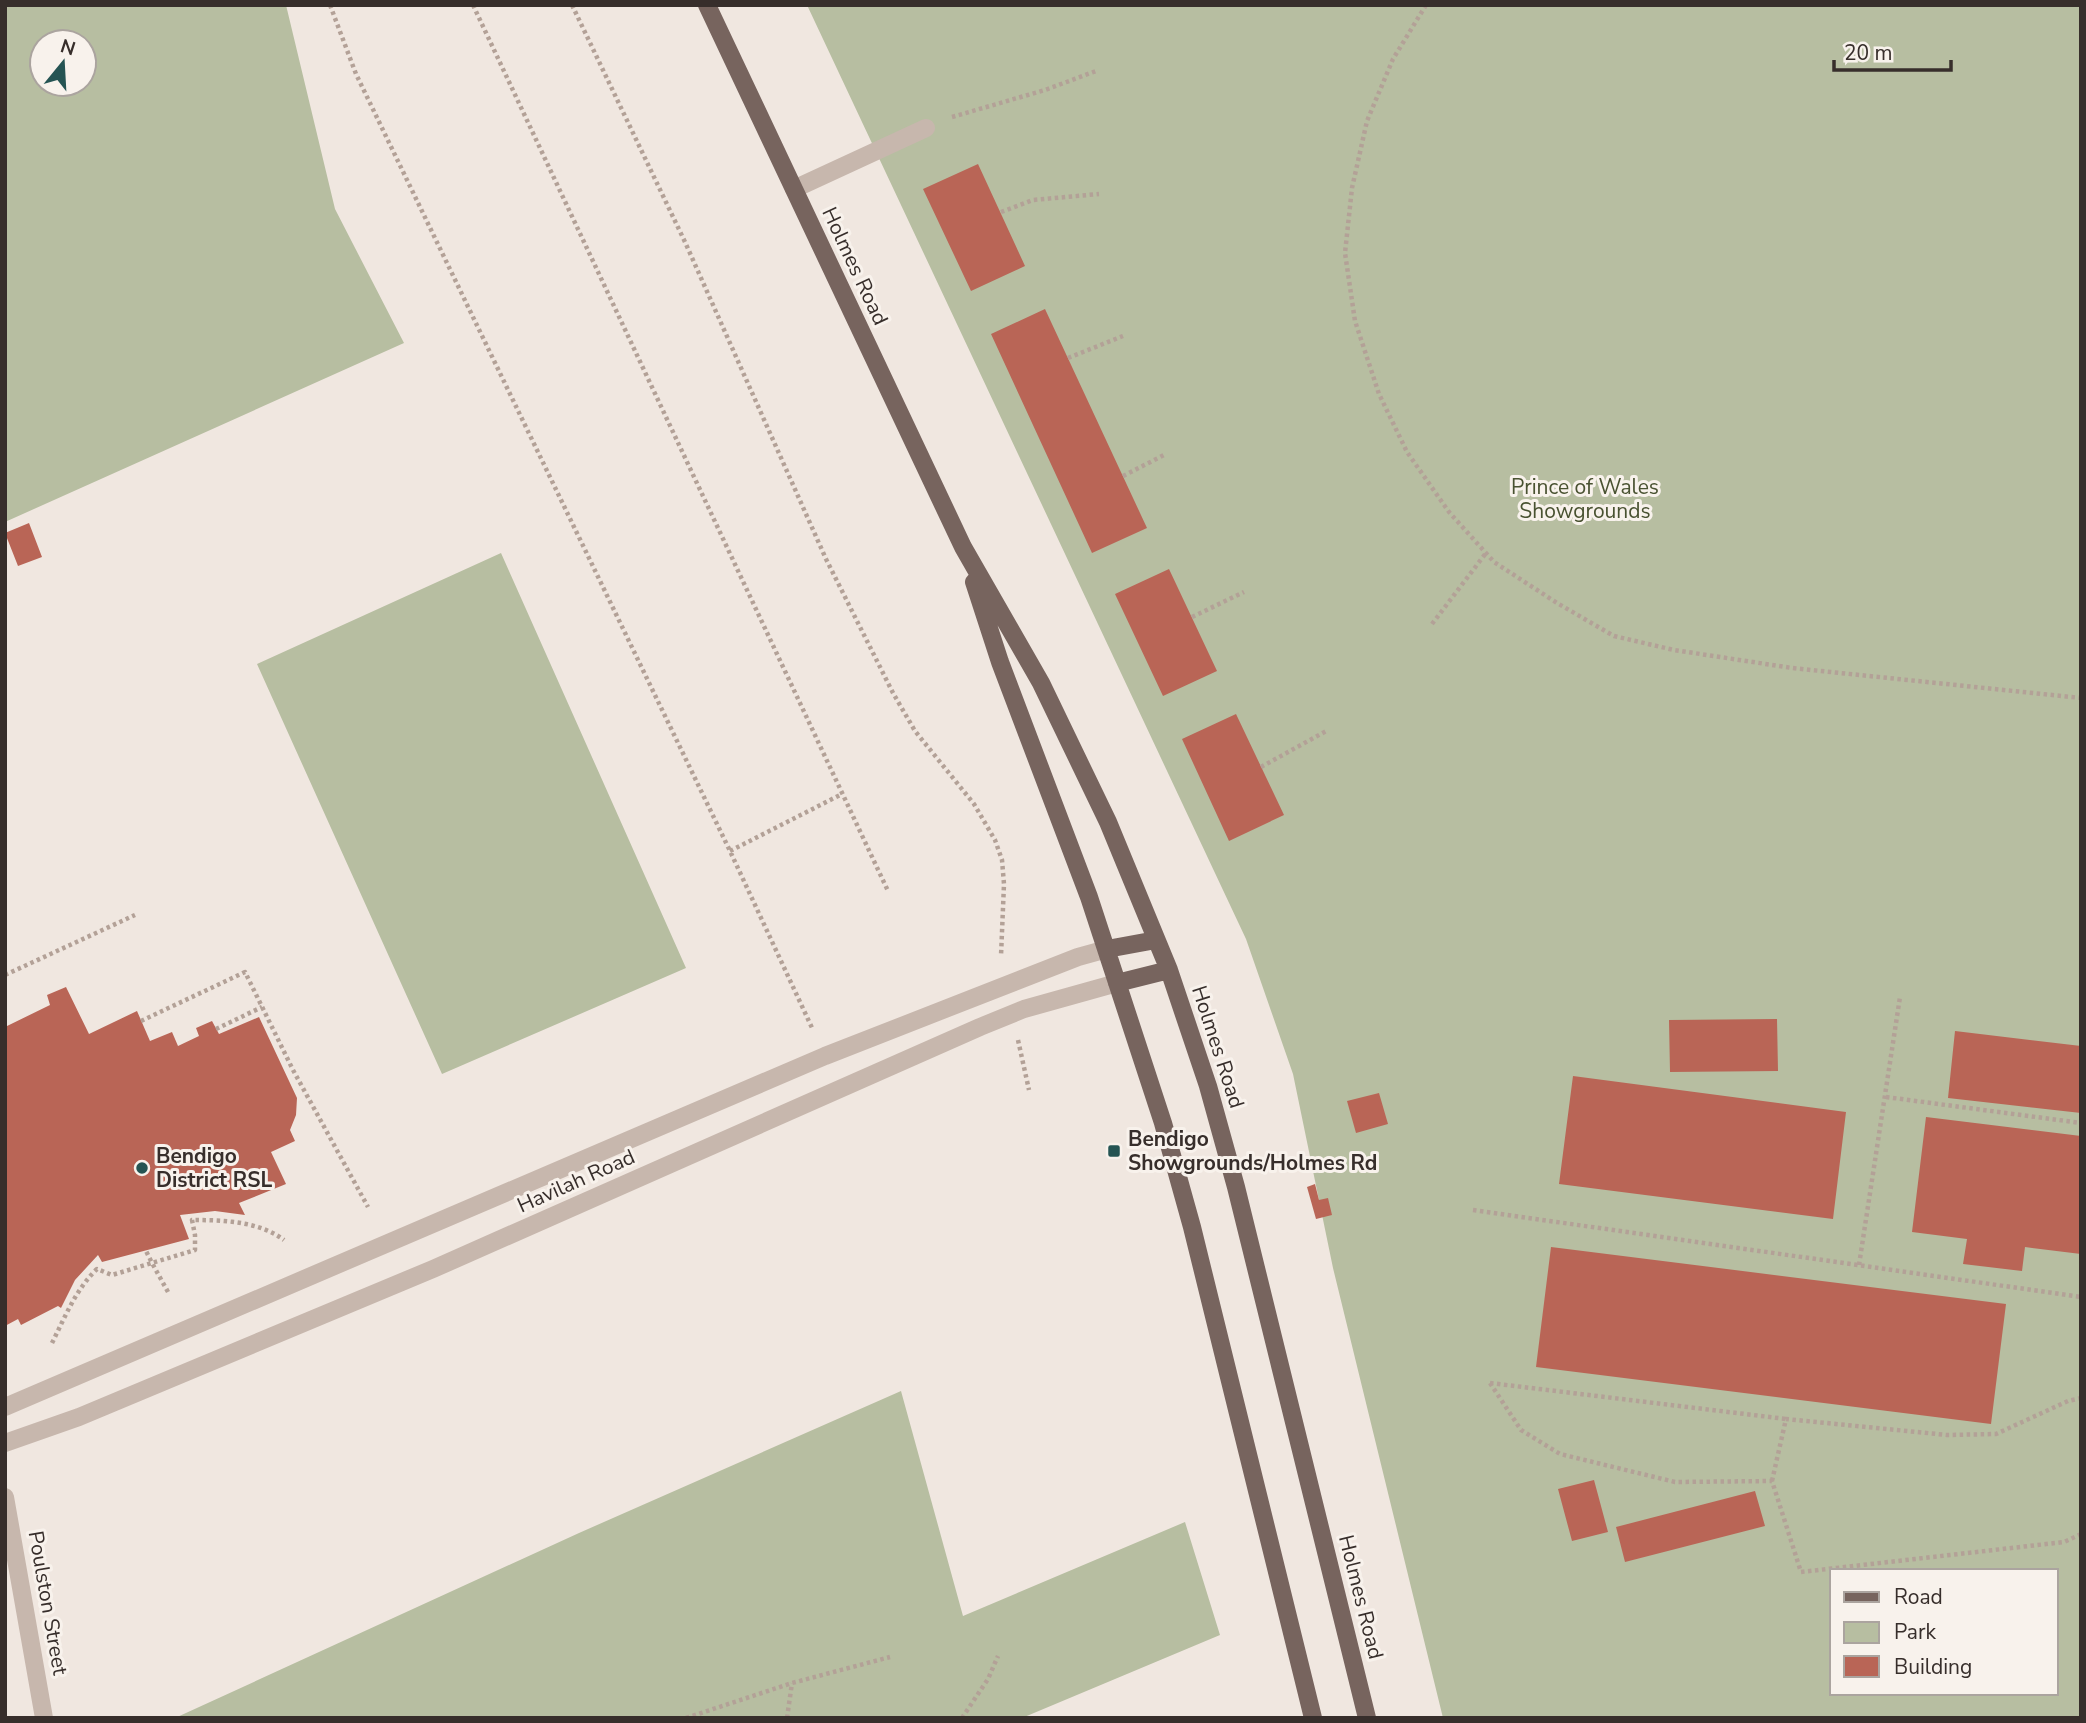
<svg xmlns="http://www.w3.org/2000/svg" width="2086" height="1723" font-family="'Nunito Sans',sans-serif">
<rect width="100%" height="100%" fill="#f0e7e0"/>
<!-- green -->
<path fill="#b7bea1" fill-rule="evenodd" d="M5,5H286L335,209L404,343L5,522ZM84,42V84H42V42Z
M807,5H2081V1718H1443L1333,1268L1293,1074L1246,939ZM1832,1571H2056V1693H1832Z
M501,553L686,968L442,1074L257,664Z
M901,1391L963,1616L1185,1522L1220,1635L1022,1718H175L579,1533Z"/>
<!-- building -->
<path fill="#b96556" d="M978,164L1025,266L971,291L923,189Z
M1045,309L1147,528L1092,553L991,334Z
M29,523L42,557L18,566L5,533Z
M1169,569L1217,671L1163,696L1115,594Z
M1236,714L1284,815L1229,841L1182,739Z
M66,987L89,1034L137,1011L150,1041L172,1032L178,1046L199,1036L196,1028L212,1021L219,1034L259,1017L297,1098L296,1115L290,1130L295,1141L271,1152L286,1184L239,1203L245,1215L215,1211L180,1215L189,1239L102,1262L98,1255L75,1280L61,1308L58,1306L21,1325L18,1319L5,1326V1027L50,1005L47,995Z
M1777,1019L1778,1071L1670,1072L1669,1020Z
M1955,1031L2081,1046V1113L1948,1098Z
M1573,1076L1846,1112L1833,1219L1559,1184Z
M1379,1093L1388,1124L1356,1133L1347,1101Z
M1926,1117L2081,1136V1254L2025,1247L2022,1271L1963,1264L1967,1239L1912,1232Z
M1315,1184L1319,1200L1328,1198L1332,1215L1316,1219L1307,1187Z
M1551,1247L2006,1304L1991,1424L1536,1367Z
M1594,1480L1608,1532L1572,1541L1558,1489Z
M1755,1491L1765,1526L1625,1562L1616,1527Z"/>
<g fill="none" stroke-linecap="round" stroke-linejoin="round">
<!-- path -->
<path stroke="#b3a197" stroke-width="4.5" stroke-dasharray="3.5 3.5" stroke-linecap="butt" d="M330,5L356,74L730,851L813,1030
M473,5L888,891
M572,5L685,242L826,559L893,693L915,731L974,804L995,840L1002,860L1004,884L1001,956
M1426,5L1393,59L1367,121L1352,188L1345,253L1355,321L1379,394L1407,452L1449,512L1494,562L1557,603L1614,636L1674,650L1792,668L2081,698
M952,117L1045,90L1096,71
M1001,212L1033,200L1099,194
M1068,358L1123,336
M1123,476L1166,454
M1192,617L1244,592
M1432,624L1486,553
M1261,767L1328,730
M730,851L842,794
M5,975L135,915
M141,1021L245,972L293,1070L368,1207
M216,1029L262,1007
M1018,1040L1029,1090
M1886,1097L2081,1123
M1473,1210L2081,1297
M1859,1265L1900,997
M168,1292L152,1263L195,1250V1235L192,1220C222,1220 259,1221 284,1240
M52,1343C65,1317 76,1289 97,1269L112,1275L152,1263L146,1251
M1490,1383L1521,1430L1560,1454L1675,1482L1772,1481L1801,1572L2064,1542L2081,1534
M1490,1383L1786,1419
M1772,1481L1786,1419L1947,1435L1996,1434L2068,1401L2081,1398
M686,1718L792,1683L890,1657
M787,1718L792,1683
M962,1718L988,1679L998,1656"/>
<!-- minor -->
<path stroke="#c7b7ad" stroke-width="18" d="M794,189L926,128
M5,1407L825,1056L1078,957L1107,949
M5,1443L79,1417L433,1269L980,1027L1024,1009L1117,983
M5,1497L44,1718"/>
<!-- major -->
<path stroke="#77645e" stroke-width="18" d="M707,5L963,547L1041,683L1108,822L1169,970L1208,1086L1236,1187L1367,1718
M974,582L1000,662L1089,897L1163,1123L1192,1227L1313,1718
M1107,949L1156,940
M1117,983L1169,970"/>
</g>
<!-- markers -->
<g fill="#255453" stroke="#f8f2ec" stroke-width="2.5">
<rect x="1107" y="1144" width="14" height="14" rx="3.5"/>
<circle cx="142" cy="1168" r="7"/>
</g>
<g text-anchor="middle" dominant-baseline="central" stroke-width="6" stroke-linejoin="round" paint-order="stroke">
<!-- street labels -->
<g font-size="21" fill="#372e2b" stroke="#f8f2ec">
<text transform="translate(855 266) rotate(65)">Holmes Road</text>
<text transform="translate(1218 1047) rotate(72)">Holmes Road</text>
<text transform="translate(576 1181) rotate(-24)">Havilah Road</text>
<text transform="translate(1361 1597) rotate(76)">Holmes Road</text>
<text transform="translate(48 1603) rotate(80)">Poulston Street</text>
</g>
<!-- park labels -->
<g font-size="21" fill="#495231" stroke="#f8f2ec">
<text x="1585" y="487">Prince of Wales<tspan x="1585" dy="24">Showgrounds</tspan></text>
</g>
<!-- poi labels -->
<g font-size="21" font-weight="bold" fill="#372e2b" stroke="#f8f2ec" text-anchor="start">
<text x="1128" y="1139">Bendigo<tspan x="1128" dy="24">Showgrounds/Holmes Rd</tspan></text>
<text x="156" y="1156">Bendigo<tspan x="156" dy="24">District RSL</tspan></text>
</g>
</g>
<!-- border -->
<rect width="2086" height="1723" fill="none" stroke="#372e2b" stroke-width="14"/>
<!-- legend -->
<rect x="1830" y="1569" width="228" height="126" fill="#f8f2ec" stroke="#aba49f" stroke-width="2"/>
<rect x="1844" y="1592" width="35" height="10" fill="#77645e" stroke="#aba49f" stroke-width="2"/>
<text x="1894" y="1604" font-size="21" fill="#372e2b">Road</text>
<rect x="1844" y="1622" width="35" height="21" fill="#b7bea1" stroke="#aba49f" stroke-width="2"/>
<text x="1894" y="1639" font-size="21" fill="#372e2b">Park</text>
<rect x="1844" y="1656" width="35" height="21" fill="#b96556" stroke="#aba49f" stroke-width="2"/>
<text x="1894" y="1674" font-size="21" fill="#372e2b">Building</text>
<!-- north arrow -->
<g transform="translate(63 63) rotate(18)"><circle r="33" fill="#f8f2ec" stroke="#aba49f" stroke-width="2"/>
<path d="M0-5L12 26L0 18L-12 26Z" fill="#255453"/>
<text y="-10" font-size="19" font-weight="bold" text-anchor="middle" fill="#372e2b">N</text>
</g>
<!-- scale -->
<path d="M1834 60v10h117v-10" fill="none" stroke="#372e2b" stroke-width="3.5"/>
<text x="1844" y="60" font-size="21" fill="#372e2b" stroke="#f8f2ec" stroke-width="5" paint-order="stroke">20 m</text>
</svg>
